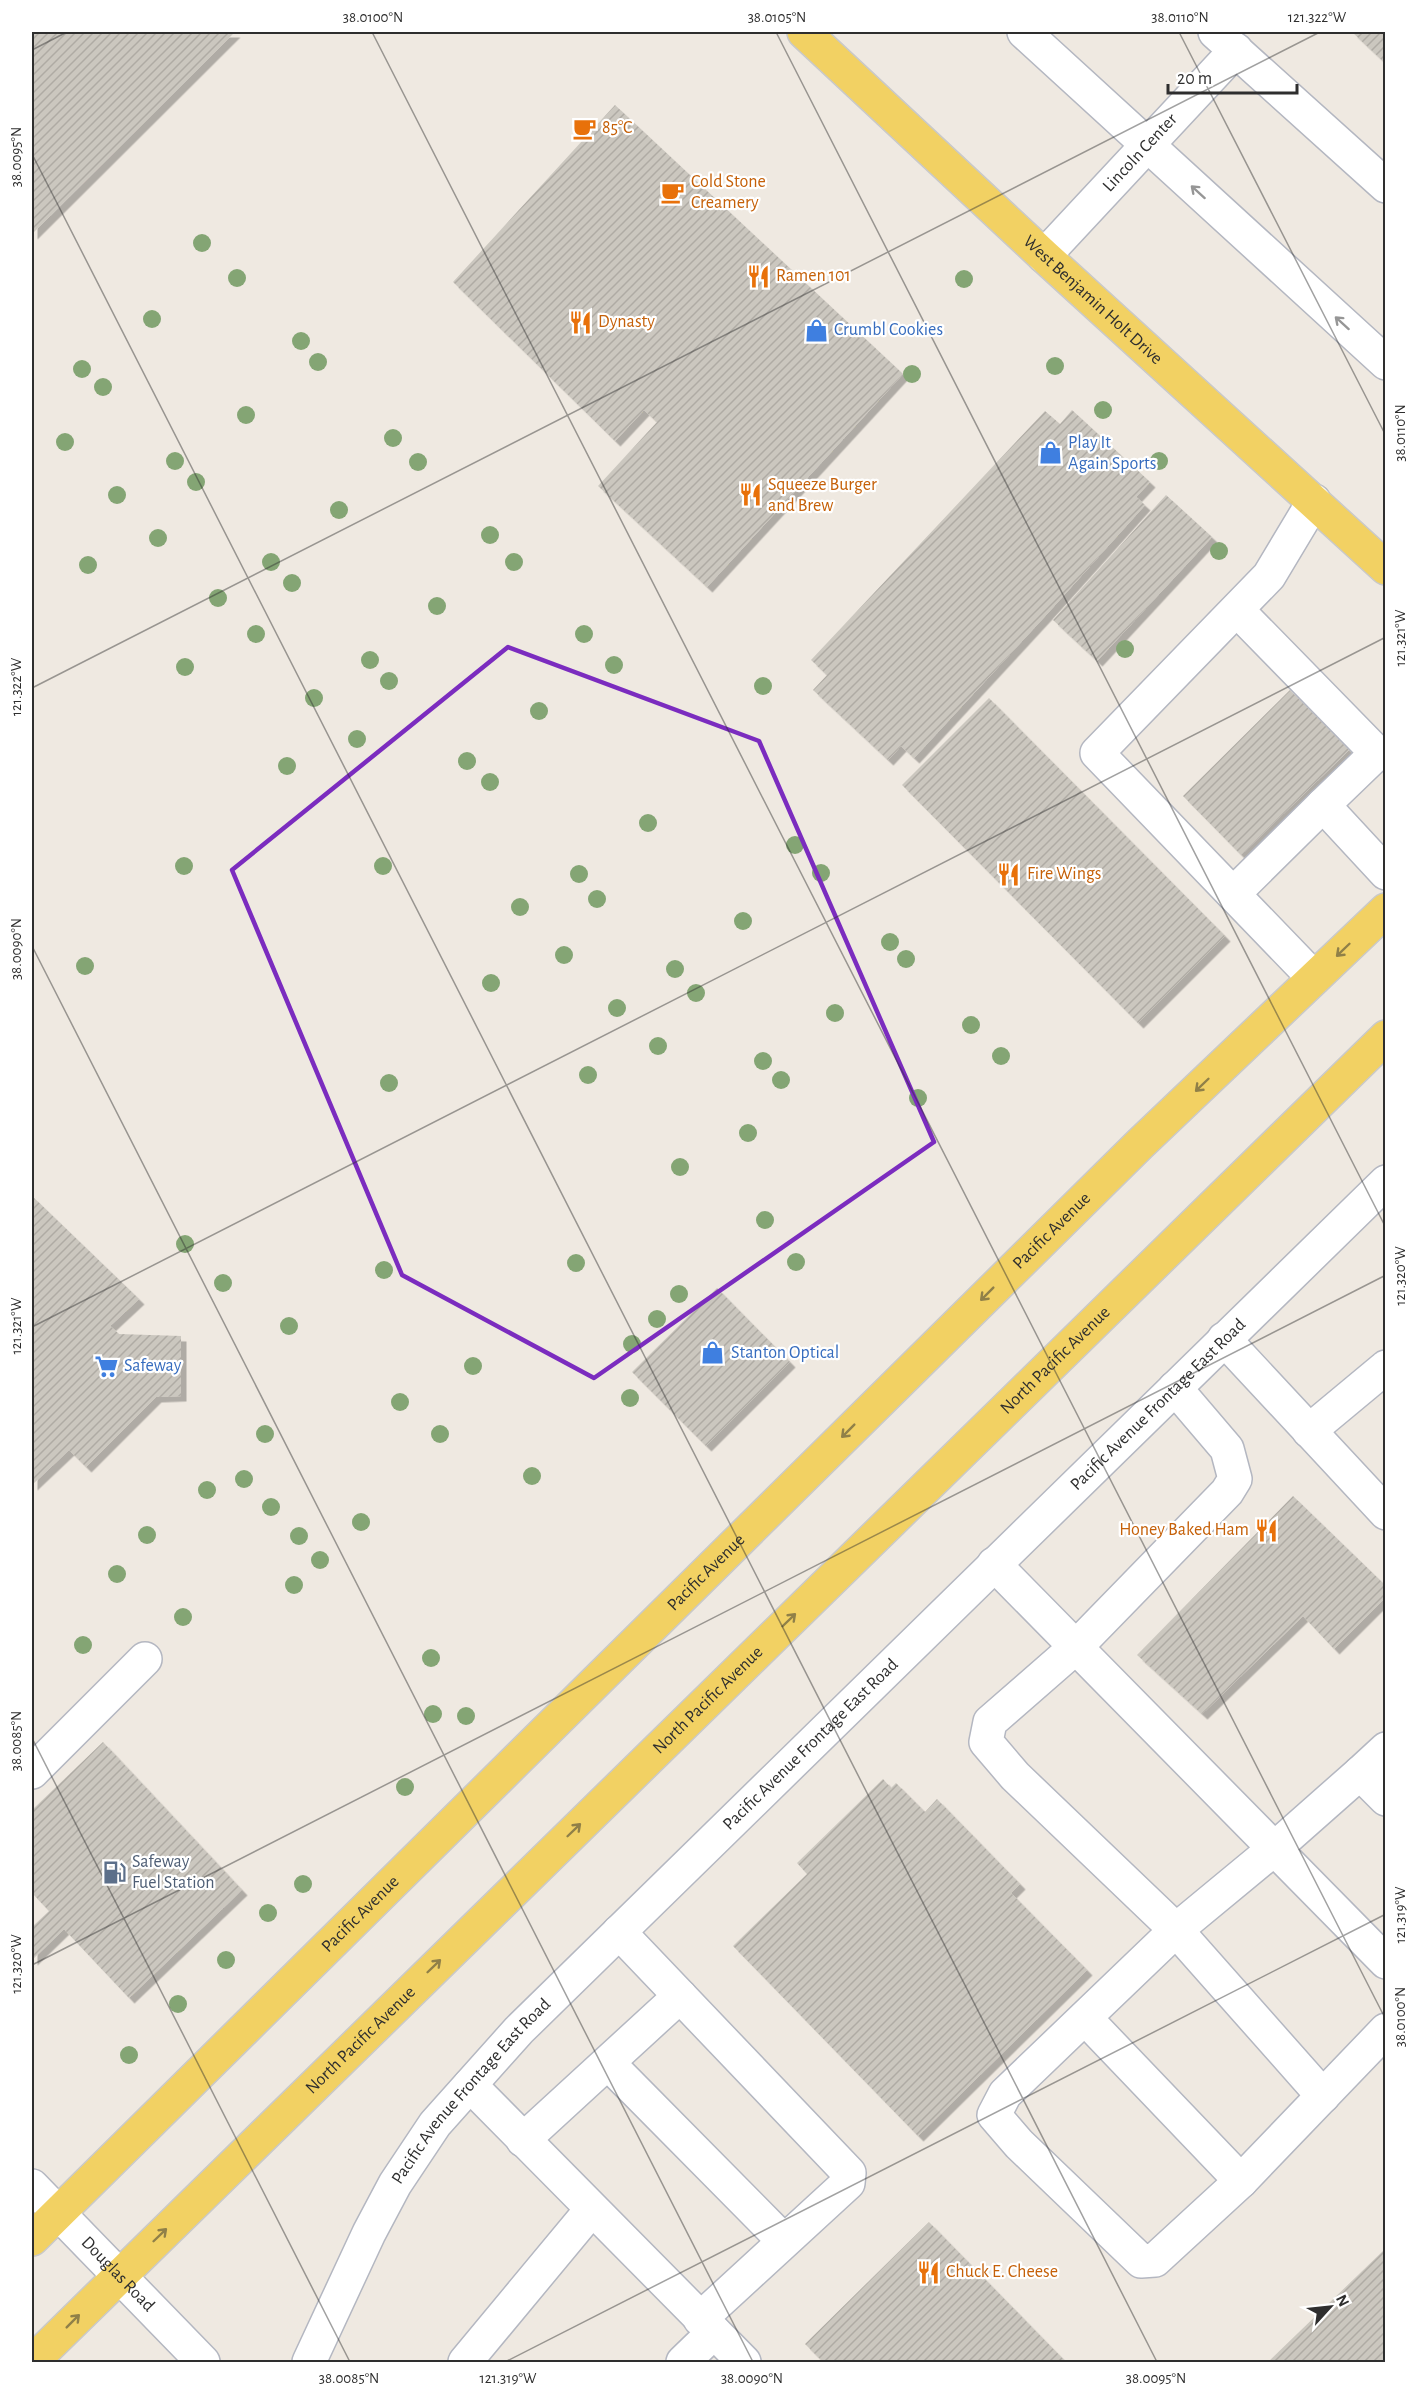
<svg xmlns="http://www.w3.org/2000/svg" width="1417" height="2394" font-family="'Alegreya Sans',sans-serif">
<defs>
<pattern id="building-hatch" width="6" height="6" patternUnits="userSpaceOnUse" patternTransform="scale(1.5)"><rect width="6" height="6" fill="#cbc7bf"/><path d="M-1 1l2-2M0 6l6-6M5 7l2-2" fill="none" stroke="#afaba4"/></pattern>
<filter id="shadow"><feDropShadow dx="5.5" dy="5.5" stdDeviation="0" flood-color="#0004"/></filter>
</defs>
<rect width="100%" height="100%" fill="#efe9e1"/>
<!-- building -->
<path fill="url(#building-hatch)" filter="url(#shadow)" d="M32,32H235L32,234Z
M1352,32H1386V64Z
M615,105L903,374L707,587L598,486L657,422L644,410L615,441L453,282Z
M1072,410L1150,482L1136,497L1145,505L1047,614L914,758L901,746L888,760L813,690L827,675L811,660L1045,411L1060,424Z
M1166,495L1212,537L1097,661L1053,620Z
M1290,690L1349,750L1241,855L1183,796Z
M989,698L1225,936L1138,1023L902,785Z
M32,1196L139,1299L110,1326L119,1334L181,1336V1396L156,1397L86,1467L69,1450L32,1485Z
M717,1288L790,1362L706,1446L632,1372Z
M1293,1496L1386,1586V1597L1334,1649L1303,1616L1202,1714L1137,1655Z
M103,1742L242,1890L129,1998L64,1929L32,1960V1927L49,1911L32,1893V1810Z
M883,1779L891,1788L896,1783L925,1812L937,1799L1020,1884L1011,1893L1087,1970L918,2136L733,1946L807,1874L797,1863Z
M929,2222L1066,2362H823L805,2344Z
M1386,2248V2362H1268Z"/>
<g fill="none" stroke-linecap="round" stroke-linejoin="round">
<defs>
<g id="minor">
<path d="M1024,32L1386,363"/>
<path d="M1215,32L1386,186"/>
<path id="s1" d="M1044,256L1236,50"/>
<path d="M1314,501L1269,576L1097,753L1314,978"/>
<path d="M1237,610L1377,753L1323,805L1386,873"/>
<path d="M1233,894L1323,805"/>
<path d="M1224,1339L1386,1513"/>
<path d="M1175,1388L1227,1449L1235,1479L1227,1492L1076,1647L990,1722L986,1742L1015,1776L1176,1930L1323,2096"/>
<path d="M1309,1431L1386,1367"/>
<path d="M994,1564L1386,1962"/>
<path d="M32,1772L145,1659"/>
<path d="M1360,1773L1386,1749"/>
<path d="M1386,1799L1360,1773L1274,1849L1176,1930L1005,2094L994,2115L1019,2144L1141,2261L1155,2260L1241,2181L1386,2030"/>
<path d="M619,1932L849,2173L848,2183L700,2319"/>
<path d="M1085,2018L1241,2181"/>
<path d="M608,2063L784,2241"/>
<path d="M470,2085L744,2362"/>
<path d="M523,2140L680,1996"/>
<path id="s2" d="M32,2186L203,2362"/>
<path id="s3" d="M309,2362L369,2233L395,2184L435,2124L519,2030L1386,1182"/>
<path d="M465,2362L592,2209"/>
<path d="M683,2362L714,2332"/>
</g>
<g id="major">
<path id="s4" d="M804,32L1044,256L1386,568"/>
<path id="s5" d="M32,2239L1140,1144L1386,910"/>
<path id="s6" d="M32,2362L1386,1037"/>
</g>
</defs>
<!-- minor casing -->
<use href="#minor" stroke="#b4b7c1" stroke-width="36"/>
<!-- major casing -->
<use href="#major" stroke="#c9c9c9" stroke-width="36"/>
<!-- minor -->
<use href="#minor" stroke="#fff" stroke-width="33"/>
<!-- major -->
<use href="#major" stroke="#f2d163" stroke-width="33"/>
</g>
<!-- trees -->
<g fill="#84a574">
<circle cx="202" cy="243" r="9"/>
<circle cx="237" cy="278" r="9"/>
<circle cx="964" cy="279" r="9"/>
<circle cx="152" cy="319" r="9"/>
<circle cx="301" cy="341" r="9"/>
<circle cx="318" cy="362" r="9"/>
<circle cx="1055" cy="366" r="9"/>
<circle cx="82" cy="369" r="9"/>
<circle cx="912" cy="374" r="9"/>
<circle cx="103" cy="387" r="9"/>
<circle cx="1103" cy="410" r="9"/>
<circle cx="246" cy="415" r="9"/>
<circle cx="393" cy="438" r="9"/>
<circle cx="65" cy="442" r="9"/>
<circle cx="175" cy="461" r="9"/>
<circle cx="1159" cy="461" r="9"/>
<circle cx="418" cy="462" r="9"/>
<circle cx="196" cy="482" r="9"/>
<circle cx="117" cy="495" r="9"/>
<circle cx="339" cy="510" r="9"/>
<circle cx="490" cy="535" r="9"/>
<circle cx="158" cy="538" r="9"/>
<circle cx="1219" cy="551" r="9"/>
<circle cx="271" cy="562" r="9"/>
<circle cx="514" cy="562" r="9"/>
<circle cx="88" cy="565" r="9"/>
<circle cx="292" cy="583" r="9"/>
<circle cx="218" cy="598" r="9"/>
<circle cx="437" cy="606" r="9"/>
<circle cx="256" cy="634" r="9"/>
<circle cx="584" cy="634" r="9"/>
<circle cx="1125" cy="649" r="9"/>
<circle cx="370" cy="660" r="9"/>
<circle cx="614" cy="665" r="9"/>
<circle cx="185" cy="667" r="9"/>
<circle cx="389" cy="681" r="9"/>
<circle cx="763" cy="686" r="9"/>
<circle cx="314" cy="698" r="9"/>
<circle cx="539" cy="711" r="9"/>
<circle cx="357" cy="739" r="9"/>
<circle cx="467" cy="761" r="9"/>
<circle cx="287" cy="766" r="9"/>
<circle cx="490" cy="782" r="9"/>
<circle cx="648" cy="823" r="9"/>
<circle cx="795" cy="845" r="9"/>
<circle cx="184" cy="866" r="9"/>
<circle cx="383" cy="866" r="9"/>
<circle cx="821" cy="873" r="9"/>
<circle cx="579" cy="874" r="9"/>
<circle cx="597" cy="899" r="9"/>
<circle cx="520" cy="907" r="9"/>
<circle cx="743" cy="921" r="9"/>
<circle cx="890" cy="942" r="9"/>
<circle cx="564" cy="955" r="9"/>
<circle cx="906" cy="959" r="9"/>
<circle cx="85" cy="966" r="9"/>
<circle cx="675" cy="969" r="9"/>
<circle cx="491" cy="983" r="9"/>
<circle cx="696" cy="993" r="9"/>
<circle cx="617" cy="1008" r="9"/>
<circle cx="835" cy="1013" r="9"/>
<circle cx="971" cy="1025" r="9"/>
<circle cx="658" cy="1046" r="9"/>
<circle cx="1001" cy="1056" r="9"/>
<circle cx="763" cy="1061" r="9"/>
<circle cx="588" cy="1075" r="9"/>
<circle cx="781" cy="1080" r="9"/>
<circle cx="389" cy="1083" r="9"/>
<circle cx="918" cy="1098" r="9"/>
<circle cx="748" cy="1133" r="9"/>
<circle cx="680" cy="1167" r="9"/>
<circle cx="765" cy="1220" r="9"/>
<circle cx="185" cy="1244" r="9"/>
<circle cx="796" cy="1262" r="9"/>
<circle cx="576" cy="1263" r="9"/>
<circle cx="384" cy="1270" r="9"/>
<circle cx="223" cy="1283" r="9"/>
<circle cx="679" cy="1294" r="9"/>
<circle cx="657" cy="1319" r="9"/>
<circle cx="289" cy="1326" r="9"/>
<circle cx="632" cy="1344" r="9"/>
<circle cx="473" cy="1366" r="9"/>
<circle cx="630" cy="1398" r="9"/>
<circle cx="400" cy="1402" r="9"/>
<circle cx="265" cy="1434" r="9"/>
<circle cx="440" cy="1434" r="9"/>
<circle cx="532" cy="1476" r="9"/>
<circle cx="244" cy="1479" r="9"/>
<circle cx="207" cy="1490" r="9"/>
<circle cx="271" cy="1507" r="9"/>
<circle cx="361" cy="1522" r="9"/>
<circle cx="147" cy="1535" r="9"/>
<circle cx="299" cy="1536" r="9"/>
<circle cx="320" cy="1560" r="9"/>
<circle cx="117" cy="1574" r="9"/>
<circle cx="294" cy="1585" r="9"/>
<circle cx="183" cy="1617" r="9"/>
<circle cx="83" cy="1645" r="9"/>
<circle cx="431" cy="1658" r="9"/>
<circle cx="433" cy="1714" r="9"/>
<circle cx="466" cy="1716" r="9"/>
<circle cx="405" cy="1787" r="9"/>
<circle cx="303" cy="1884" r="9"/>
<circle cx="268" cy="1913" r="9"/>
<circle cx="226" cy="1960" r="9"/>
<circle cx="178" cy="2004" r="9"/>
<circle cx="129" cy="2055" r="9"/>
</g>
<!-- one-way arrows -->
<defs><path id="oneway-shaft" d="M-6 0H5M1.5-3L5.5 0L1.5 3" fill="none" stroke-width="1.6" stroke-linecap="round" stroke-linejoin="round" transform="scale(1.5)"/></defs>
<g stroke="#969696">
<use href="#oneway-shaft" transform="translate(1198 192) rotate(-138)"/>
<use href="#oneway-shaft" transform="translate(1342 323) rotate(-138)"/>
</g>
<g stroke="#908048">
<use href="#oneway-shaft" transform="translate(1343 950) rotate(136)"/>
<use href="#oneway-shaft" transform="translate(1202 1085) rotate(136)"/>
<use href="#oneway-shaft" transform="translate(987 1294) rotate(135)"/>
<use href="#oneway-shaft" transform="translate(848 1431) rotate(135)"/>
<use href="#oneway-shaft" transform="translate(789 1620) rotate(-44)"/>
<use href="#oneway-shaft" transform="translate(574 1830) rotate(-44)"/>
<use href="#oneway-shaft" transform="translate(434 1966) rotate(-44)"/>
<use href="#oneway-shaft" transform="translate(160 2235) rotate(-44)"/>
<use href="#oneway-shaft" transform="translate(73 2321) rotate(-45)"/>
</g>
<!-- marked area -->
<path fill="none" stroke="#7b2cbf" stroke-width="4.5" stroke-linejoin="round" d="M508,647L759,741L934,1142L594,1378L402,1275L232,870Z"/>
<!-- ticks -->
<path fill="none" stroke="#2e2e2e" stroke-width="1.5" stroke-opacity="0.45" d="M372,32L1386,2020M776,32L1386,1228M1179,32L1386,436M32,50L67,32M32,154L1157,2362M32,688L1320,32M32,946L753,2362M32,1327L1386,637M32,1738L350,2362M32,1965L1386,1275M505,2362L1386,1914"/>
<!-- icons -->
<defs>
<symbol id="cafe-bare" viewBox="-9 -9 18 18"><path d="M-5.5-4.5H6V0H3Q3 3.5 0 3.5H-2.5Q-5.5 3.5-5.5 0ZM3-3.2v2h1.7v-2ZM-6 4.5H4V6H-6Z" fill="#e8710a" stroke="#fff" stroke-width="2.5" paint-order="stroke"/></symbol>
<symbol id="restaurant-bare" viewBox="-9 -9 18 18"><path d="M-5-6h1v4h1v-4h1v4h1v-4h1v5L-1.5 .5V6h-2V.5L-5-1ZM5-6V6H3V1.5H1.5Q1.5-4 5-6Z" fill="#e8710a" stroke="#fff" stroke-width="2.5" paint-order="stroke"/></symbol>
<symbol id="shop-bare" viewBox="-9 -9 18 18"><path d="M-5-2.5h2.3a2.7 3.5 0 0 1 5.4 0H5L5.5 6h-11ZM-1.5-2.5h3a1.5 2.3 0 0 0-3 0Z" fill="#3f7fe0" stroke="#fff" stroke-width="2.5" paint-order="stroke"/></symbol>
<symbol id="supermarket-bare" viewBox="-9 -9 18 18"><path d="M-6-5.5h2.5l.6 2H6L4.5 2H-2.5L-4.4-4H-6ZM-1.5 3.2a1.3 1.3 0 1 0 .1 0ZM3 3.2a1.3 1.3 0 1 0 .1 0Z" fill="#3f7fe0" stroke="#fff" stroke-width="2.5" paint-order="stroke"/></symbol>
<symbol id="fuel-bare" viewBox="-9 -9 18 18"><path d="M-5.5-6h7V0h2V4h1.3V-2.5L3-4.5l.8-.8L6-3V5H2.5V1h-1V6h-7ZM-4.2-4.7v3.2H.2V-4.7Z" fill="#5c6f8a" stroke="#fff" stroke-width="2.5" paint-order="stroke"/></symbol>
</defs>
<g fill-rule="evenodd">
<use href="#cafe-bare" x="568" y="112" width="33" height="33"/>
<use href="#cafe-bare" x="656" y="176" width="33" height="33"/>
<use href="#restaurant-bare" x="742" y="260" width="33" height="33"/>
<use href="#restaurant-bare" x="564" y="306" width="33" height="33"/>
<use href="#shop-bare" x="800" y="314" width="33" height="33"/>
<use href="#shop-bare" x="1034" y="436" width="33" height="33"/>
<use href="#restaurant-bare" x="734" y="478" width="33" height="33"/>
<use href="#restaurant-bare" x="992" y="858" width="33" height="33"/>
<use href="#shop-bare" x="696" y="1336" width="33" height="33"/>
<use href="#supermarket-bare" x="90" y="1350" width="33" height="33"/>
<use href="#restaurant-bare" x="1250" y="1514" width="33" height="33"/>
<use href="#fuel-bare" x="98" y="1856" width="33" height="33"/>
<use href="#restaurant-bare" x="912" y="2256" width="33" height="33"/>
</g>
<g text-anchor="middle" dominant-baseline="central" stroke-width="4.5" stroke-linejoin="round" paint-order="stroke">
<!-- food labels -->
<g font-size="18" fill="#c56008" stroke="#fff" text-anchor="start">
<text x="602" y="128">85°C</text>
<text x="691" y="182">Cold Stone<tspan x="691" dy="21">Creamery</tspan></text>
<text x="776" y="276">Ramen 101</text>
<text x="598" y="322">Dynasty</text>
<text x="768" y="485">Squeeze Burger<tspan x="768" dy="21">and Brew</tspan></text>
<text x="1027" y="874">Fire Wings</text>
<text x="1249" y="1530" text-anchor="end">Honey Baked Ham</text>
<text x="946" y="2272">Chuck E. Cheese</text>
</g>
<!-- street labels -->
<g font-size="18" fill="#2e2e2e" stroke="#fff">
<text stroke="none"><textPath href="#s1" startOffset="141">Lincoln Center</textPath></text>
<text stroke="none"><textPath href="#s4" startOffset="394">West Benjamin Holt Drive</textPath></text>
<text stroke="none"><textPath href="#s5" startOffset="1434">Pacific Avenue</textPath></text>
<text stroke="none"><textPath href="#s6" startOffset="1432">North Pacific Avenue</textPath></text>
<text stroke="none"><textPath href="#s3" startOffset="1290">Pacific Avenue Frontage East Road</textPath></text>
<text stroke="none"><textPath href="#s5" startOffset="948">Pacific Avenue</textPath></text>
<text stroke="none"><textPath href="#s6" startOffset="946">North Pacific Avenue</textPath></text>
<text stroke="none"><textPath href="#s3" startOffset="804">Pacific Avenue Frontage East Road</textPath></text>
<text stroke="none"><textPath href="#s5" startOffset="462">Pacific Avenue</textPath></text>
<text stroke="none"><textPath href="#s6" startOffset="460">North Pacific Avenue</textPath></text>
<text stroke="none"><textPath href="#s3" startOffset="318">Pacific Avenue Frontage East Road</textPath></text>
<text stroke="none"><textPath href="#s2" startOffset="123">Douglas Road</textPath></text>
</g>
<!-- shop labels -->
<g font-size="18" fill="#366cbe" stroke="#fff" text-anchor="start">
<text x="834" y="330">Crumbl Cookies</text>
<text x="1068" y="443">Play It<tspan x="1068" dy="21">Again Sports</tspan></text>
<text x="731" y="1353">Stanton Optical</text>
<text x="124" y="1366">Safeway</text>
</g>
<!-- service labels -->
<g font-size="18" fill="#4e5e75" stroke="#fff" text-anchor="start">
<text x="132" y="1862">Safeway<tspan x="132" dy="21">Fuel Station</tspan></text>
</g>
</g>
<!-- border -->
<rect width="1417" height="2394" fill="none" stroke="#ffffff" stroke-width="66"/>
<!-- north arrow -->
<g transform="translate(1330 2307) rotate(63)" stroke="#ffffff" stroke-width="4.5" paint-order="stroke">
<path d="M0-4.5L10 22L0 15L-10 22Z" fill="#2e2e2e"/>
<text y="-9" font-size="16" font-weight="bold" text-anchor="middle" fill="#2e2e2e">N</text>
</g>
<!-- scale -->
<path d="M1168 84v9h129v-9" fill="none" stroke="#2e2e2e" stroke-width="3"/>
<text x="1177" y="84" font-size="18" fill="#2e2e2e" stroke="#ffffff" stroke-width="4.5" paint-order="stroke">20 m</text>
<rect x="33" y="33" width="1351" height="2328" fill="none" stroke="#2e2e2e" stroke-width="2"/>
<g font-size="15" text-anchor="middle" fill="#2e2e2e">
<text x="373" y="22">38.0100°N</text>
<text x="777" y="22">38.0105°N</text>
<text x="1180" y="22">38.0110°N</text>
<text x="1317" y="22">121.322°W</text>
<text transform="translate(16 157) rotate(-90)" y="5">38.0095°N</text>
<text transform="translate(1400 433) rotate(-90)" y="5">38.0110°N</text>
<text transform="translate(1400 638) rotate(-90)" y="5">121.321°W</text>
<text transform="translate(16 687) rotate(-90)" y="5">121.322°W</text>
<text transform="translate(16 949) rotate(-90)" y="5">38.0090°N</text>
<text transform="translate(1400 1276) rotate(-90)" y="5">121.320°W</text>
<text transform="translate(16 1326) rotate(-90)" y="5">121.321°W</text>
<text transform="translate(16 1741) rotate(-90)" y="5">38.0085°N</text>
<text transform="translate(1400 1915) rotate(-90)" y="5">121.319°W</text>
<text transform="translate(16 1964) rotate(-90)" y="5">121.320°W</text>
<text transform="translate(1400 2017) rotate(-90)" y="5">38.0100°N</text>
<text x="349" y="2383">38.0085°N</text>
<text x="508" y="2383">121.319°W</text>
<text x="752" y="2383">38.0090°N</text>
<text x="1156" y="2383">38.0095°N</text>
</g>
</svg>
